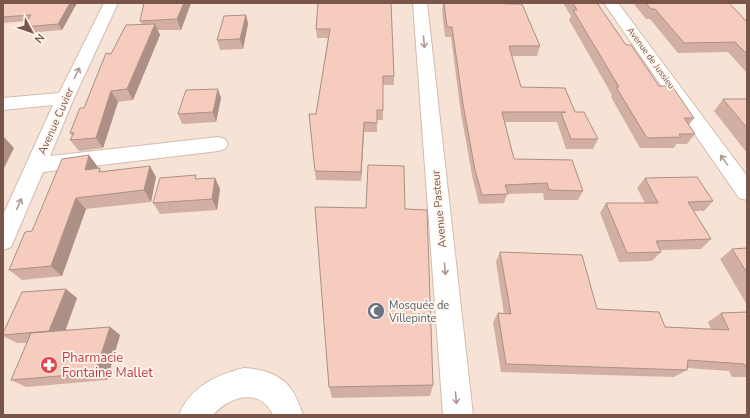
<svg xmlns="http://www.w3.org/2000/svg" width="750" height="418" font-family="'Nunito Sans',sans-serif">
<rect width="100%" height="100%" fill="#fef2e8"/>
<!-- residential -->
<path fill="#f6e3d5" d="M3,3H747V415H3Z"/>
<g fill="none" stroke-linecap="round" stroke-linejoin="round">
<defs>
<path id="minor" d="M104,3H118L74,98L50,156L218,137L225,139L228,144L225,149L218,151L43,172L11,247L3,250V215L53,105L3,110V98L59,93Z
M413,3H427L473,415H443Z
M604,3H618L747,176V200L739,198Z
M244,368C261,369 281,374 291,389C297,397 300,407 303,415H273C261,387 229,396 213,415H179C190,387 216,375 244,368Z"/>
</defs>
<!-- minor casing -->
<use href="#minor" stroke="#d3bbaf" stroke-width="2"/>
<!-- minor -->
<use href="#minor" fill="#fff" fill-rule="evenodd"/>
</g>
<!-- wall -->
<path fill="#d3afa3" d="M3,3H77L62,30L27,33L23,27L26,21L3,23Z
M191,3L181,30H158L160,35L133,100L118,102L103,148L79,151L70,140L72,136L70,133L84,108L111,54L142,25L140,21Z
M318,3L394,76V85H383V120H377V132H364L361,181L316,180L315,171L316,114L328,38H317L316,29Z
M443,3H504L540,46L537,56H512L521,87L575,112L598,139L593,149H566L557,122H505L514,159L583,191L578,200H544L543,193L507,194L504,203L479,204L473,180L461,114L451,37H445L442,10Z
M563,3H597L626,45L659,86L694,118L689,125L695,134L687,144H676L674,148H640L611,97L612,95L569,20L571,16Z
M633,3H729L747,22V73L728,52L678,53L650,19H646Z
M246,15L248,24L243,49L220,50L217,40Z
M221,98L216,122L182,124L178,114Z
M723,99H747V153L714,111Z
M98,167L97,169L102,171L156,177L151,202L86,209L62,276L22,280L9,270L32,231Z
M215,178L220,189L217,210L160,214L153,203L198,179Z
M645,178L713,201L704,211H694L711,239L701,249L660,250L661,252L652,261L619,262L600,213L606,203H645L637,188Z
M405,209L433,385L430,396L332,398L329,387Z
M747,248V305L720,259L732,249Z
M500,252L597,309L665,327L711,329L708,322L721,313L747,312V377H732L729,371L687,368V370L674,377L501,372L493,322L498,313L504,314L496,262Z
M77,298L65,330L110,327L120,335L107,380L26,387L11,380L27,343H17L3,336V333Z"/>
<!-- shaded-wall -->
<path fill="#ac8f85" d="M70,3H77L62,30L58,24Z
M184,3H191L181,30L177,19Z
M246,15L248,24L243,49L240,39Z
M155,24L160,35L133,100L127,89Z
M218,89L221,98L216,122L213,112Z
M111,91L118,102L103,148L96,138Z
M364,122V132L361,181V172Z
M3,136L14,148L3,170Z
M89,155L98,167L93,181L85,170Z
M150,166L156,177L151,202L144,190Z
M215,178L220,189L217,210L212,199Z
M76,198L86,209L62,276L51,266Z
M66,289L77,298L62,340L49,331Z
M110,327L120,335L107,380L95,373Z"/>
<!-- building -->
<path fill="#f5ccbe" stroke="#ac8f85" d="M3,3H70L58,24L23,27L31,15L3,17Z
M144,3H184L177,19L140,21Z
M318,3H391L394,76H383V110H377V123L364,122L361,172L315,171L309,114H316L330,29H316Z
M444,3H504L505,4H522L540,46H509L521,87L565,88L575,112H584L598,139H571L561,113L566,112H502L514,159L572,160L583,191L549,190L547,183L505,185L508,194L482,195L475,170L463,104L452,27H447Z
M573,3H597L626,45H631L659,86H672L694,118H684L695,134H679L681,137L647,138L616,87H619L573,10H577Z
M646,3H729L747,22V54L735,42L684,43L655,9H651Z
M246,15L240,39L217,40L224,16Z
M155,24L127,89L111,91L96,138L70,140L74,133H70L80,108H84L106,53L111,54L126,25Z
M218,89L213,112L178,114L186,90Z
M723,99H747V128Z
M89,155L85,170L100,168L99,172L150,166L144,190L76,198L51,266L9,270L25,232L32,231L62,159Z
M368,165L404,166L405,209L427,210L433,385L329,387L315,207L366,208Z
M196,175L195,179L215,178L212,199L153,203L160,178Z
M697,177L713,201L688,202L711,239L656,241L661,252L627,253L606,203H658L645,178Z
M747,248V273L732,249Z
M500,252L582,255L597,309L659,312L665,327L729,330L721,313L747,312V369L744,364L688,360L687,370L506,364L498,313L511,314Z
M66,289L49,331L3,335V333L22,292Z
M110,327L95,373L11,380L31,333Z"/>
<!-- one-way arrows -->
<defs><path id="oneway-shaft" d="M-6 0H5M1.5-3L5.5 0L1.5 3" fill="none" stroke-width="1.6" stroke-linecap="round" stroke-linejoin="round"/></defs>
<g stroke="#af9992">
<use href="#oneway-shaft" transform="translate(424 42) rotate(85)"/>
<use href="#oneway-shaft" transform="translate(77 73) rotate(-64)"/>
<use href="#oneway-shaft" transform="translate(724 160) rotate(-126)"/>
<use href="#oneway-shaft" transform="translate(19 204) rotate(-66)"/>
<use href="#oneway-shaft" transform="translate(445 269) rotate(85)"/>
<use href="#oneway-shaft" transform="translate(456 398) rotate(85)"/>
</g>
<!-- icons -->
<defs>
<symbol id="mosque-disc" viewBox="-11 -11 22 22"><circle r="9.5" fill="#6b7280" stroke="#fff7ef"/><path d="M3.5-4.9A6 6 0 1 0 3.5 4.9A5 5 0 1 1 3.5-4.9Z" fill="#fff"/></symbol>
<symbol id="pharmacy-disc" viewBox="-11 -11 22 22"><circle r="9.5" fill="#e0444e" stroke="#fff7ef"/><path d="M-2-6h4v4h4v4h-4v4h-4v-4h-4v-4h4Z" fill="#fff"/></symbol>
</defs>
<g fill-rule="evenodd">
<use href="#mosque-disc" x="366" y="301" width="20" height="20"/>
<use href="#pharmacy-disc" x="39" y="355" width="20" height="20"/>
</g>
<g text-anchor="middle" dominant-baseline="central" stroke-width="3.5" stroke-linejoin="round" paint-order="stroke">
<!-- far-street labels -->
<g font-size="9" fill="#7a554a" stroke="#fff7ef">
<text transform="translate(651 58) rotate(54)">Avenue de Jussieu</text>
</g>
<!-- street labels -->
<g font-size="11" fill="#7a554a" stroke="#fff7ef">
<text transform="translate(56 121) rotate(-66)">Avenue Cuvier</text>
<text transform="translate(439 209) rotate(-95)">Avenue Pasteur</text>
</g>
<!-- worship labels -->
<g font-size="11" fill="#5b616d" stroke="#fff7ef" text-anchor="start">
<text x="389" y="305">Mosquée de<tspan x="389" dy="13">Villepinte</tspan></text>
</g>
<!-- near-health labels -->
<g font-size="13" fill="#be3a42" stroke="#fff7ef" text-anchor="start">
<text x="62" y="358">Pharmacie<tspan x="62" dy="15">Fontaine Mallet</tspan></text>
</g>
</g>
<!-- border -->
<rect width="750" height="418" fill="none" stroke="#7a554a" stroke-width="8"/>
<!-- north arrow -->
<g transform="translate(32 32) rotate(130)" stroke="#fff7ef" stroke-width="3" paint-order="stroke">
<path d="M0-3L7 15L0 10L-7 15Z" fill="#7a554a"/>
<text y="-6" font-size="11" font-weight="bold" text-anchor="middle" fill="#7a554a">N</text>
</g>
</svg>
